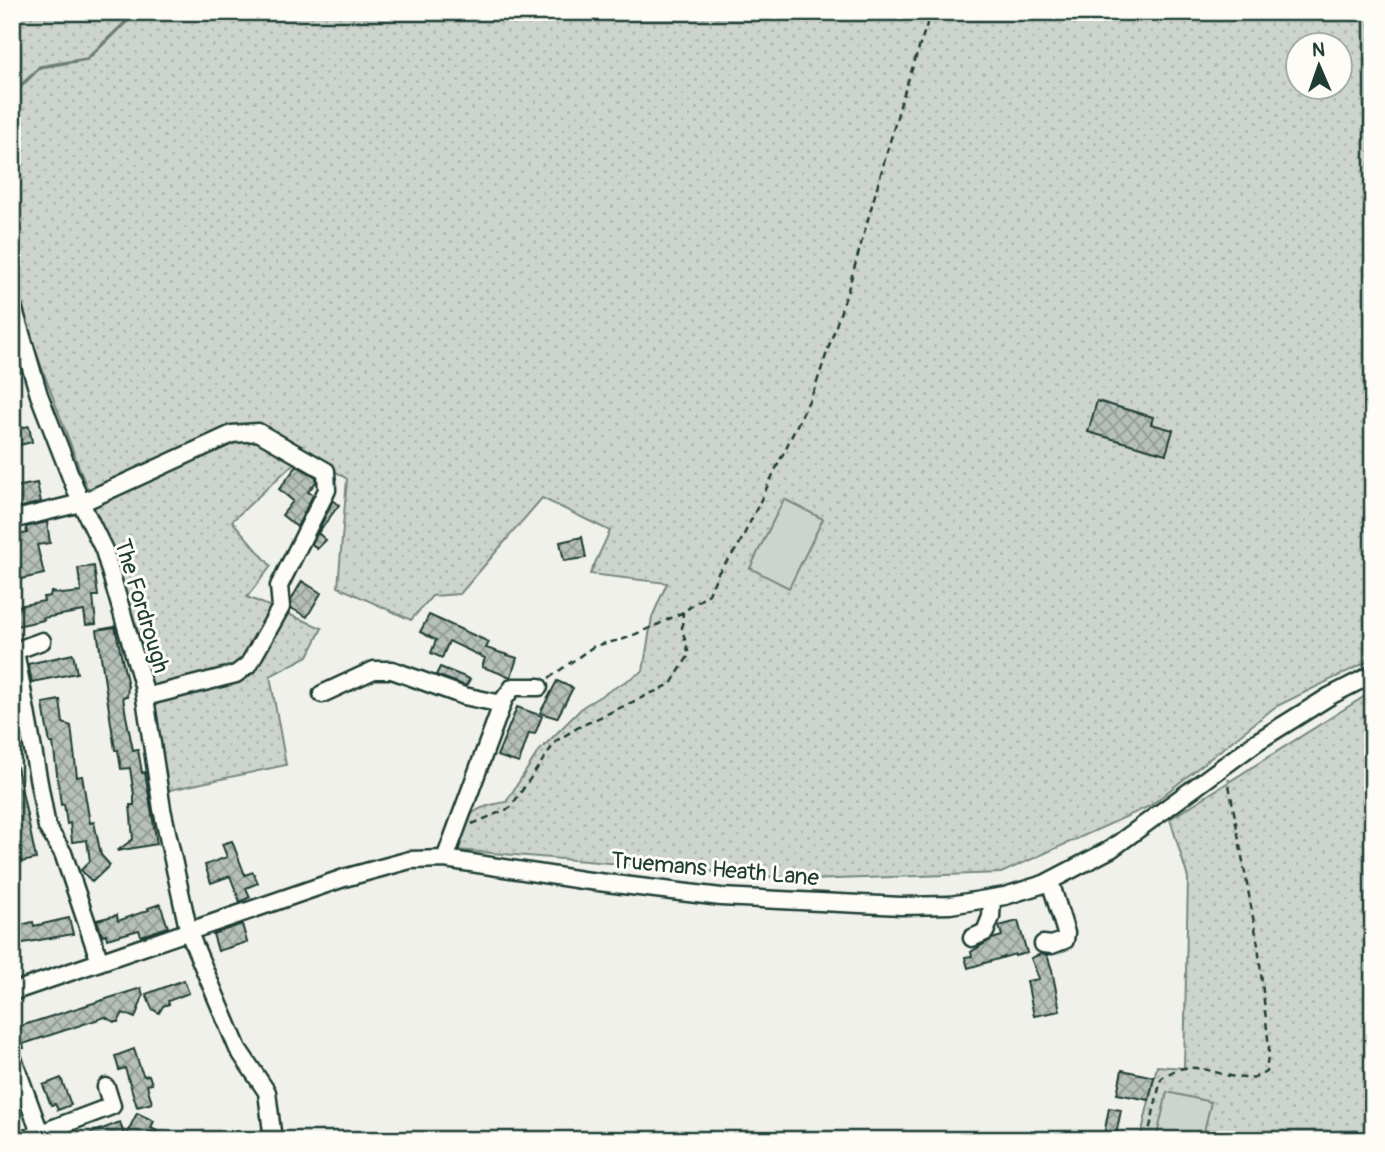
<svg xmlns="http://www.w3.org/2000/svg" width="1385" height="1152" font-family="Pangolin,sans-serif">
<defs>
<pattern id="grass-dots" width="8" height="8" patternUnits="userSpaceOnUse" patternTransform="scale(1.75)"><rect width="8" height="8" fill="#cdd3cd"/><path d="M2 2h.1M6 6h.1" fill="none" stroke="#b0b6b1" stroke-width="1.8" stroke-linecap="round"/></pattern>
<pattern id="building-cross-hatch" width="8" height="8" patternUnits="userSpaceOnUse" patternTransform="scale(1.75)"><rect width="8" height="8" fill="#b6bfb8"/><path d="M0 0l8 8M0 8l8-8" fill="none" stroke="#939c96"/></pattern>
</defs>
<rect width="100%" height="100%" fill="#f0f1eb"/>
<filter id="ink" filterUnits="userSpaceOnUse"><feTurbulence type="fractalNoise" baseFrequency=".0143" numOctaves="2"/><feDisplacementMap in="SourceGraphic" scale="14" xChannelSelector="R" yChannelSelector="G"/><feConvolveMatrix kernelMatrix="1 2 1 2 8 2 1 2 1" color-interpolation-filters="sRGB"/></filter>
<g filter="url(#ink)">
<!-- grass -->
<path fill="url(#grass-dots)" stroke="#768880" stroke-width="2" fill-rule="evenodd" d="M12,12H1373V659L1275,707L1150,806L1001,873L809,880L457,850C468,815 467,808 506,802L538,752L584,706L643,671L652,617L667,583L590,574L610,531L542,498L460,594L432,596L411,620L338,587L347,479L306,452L232,521L271,566L247,597L322,628L308,656L270,676L286,765L165,791L153,689L91,499L12,288ZM1298,46H1340V88H1298Z
M1373,691V1140H1140L1157,1066L1184,1068L1188,878L1170,819Z"/>
<!-- green -->
<path fill="#cdd3cd" stroke="#768880" stroke-width="2" d="M784,499L823,519L789,588L750,568Z
M1167,1092L1211,1102L1202,1140H1156Z"/>
<g fill="none" stroke-linecap="round" stroke-linejoin="round">
<!-- stream -->
<path stroke="#6c8077" stroke-width="3.5" d="M12,95L40,67L87,59L126,22L139,12"/>
</g>
<!-- building -->
<path fill="url(#building-cross-hatch)" stroke="#1f3d34" stroke-width="2" d="M1097,401L1153,417L1151,424L1173,430L1166,454L1088,432Z
M29,426L32,442L12,447V430Z
M297,466L316,477V482L308,492L313,495L297,527L282,515L293,501L279,489Z
M37,483L41,502L19,508L15,487Z
M333,500L339,505L318,533L326,540L317,549L312,544Z
M47,522L50,543L37,545L44,574L12,581V547L20,544L18,535L27,533L26,527Z
M582,537L586,558L564,561L560,542Z
M94,566L98,596H93L96,624L86,625L84,611L43,618L44,620L12,627V607L44,601L43,597L50,596L51,592L62,594L81,592L78,568Z
M302,581L321,593L307,617L291,608V600Z
M429,615L489,642L486,648L517,658L511,677L482,667L485,658L449,641L442,658L431,653L436,640L420,632Z
M115,627L128,686L127,697H123L126,716L133,750L138,749L142,773L145,772L157,844L117,851L133,839L130,805H134V795L130,768L121,769L118,750H115L97,630Z
M73,654L77,673L32,682L28,664Z
M440,667L470,679L466,686L436,675Z
M557,681L573,688L557,718L540,713Z
M60,700L63,723L71,726L77,777L82,776L90,823L94,822L101,855L110,865L92,882L81,870L90,861L87,840L72,842L70,823L67,824L64,804L61,805L53,743H50L46,723L43,703Z
M517,707L542,716L535,734L529,733L519,763L497,756Z
M12,767H17L36,859L16,863L12,842Z
M232,841L245,875L253,872L258,883L246,888L250,897L240,902L230,876L211,883L205,865L227,857L222,844Z
M160,904L168,927L141,936L139,930L107,939L106,934L102,935L97,920L117,915L118,921L149,910L148,908Z
M69,918L73,934L12,945V927L33,922L34,926Z
M1018,921L1027,953L1015,956V954L968,968L965,957L972,956L971,952L992,939L1002,936L999,926Z
M242,924L247,942L218,951L213,934Z
M1041,954L1047,955L1052,970L1060,1011L1034,1016L1027,981L1039,979L1031,958Z
M184,980L189,993L168,1001L169,1004L163,1006L159,1013L152,1009L146,994Z
M141,988L143,996L135,1018L123,1013L118,1022H114L105,1017L23,1044L24,1048L20,1049L12,1046V1019L16,1027L27,1024Z
M134,1049L141,1070L144,1076L149,1075L152,1084L147,1085L152,1103L137,1107L125,1068L119,1070L115,1056Z
M1122,1070L1154,1077L1149,1100L1117,1094Z
M61,1078L71,1105L58,1110L55,1104L51,1105L43,1085Z
M1109,1108L1121,1110L1115,1140H1103Z
M137,1113L154,1121L151,1128L157,1131L152,1140L140,1136L131,1140H74L120,1122L125,1137Z"/>
<g fill="none" stroke-linecap="round" stroke-linejoin="round">
<defs>
<path id="minor" d="M12,303L39,395L81,503L104,550L143,685L162,809L189,933L238,1049L267,1092L273,1140
M12,520L81,503L232,434L258,432L326,471L327,490L279,586L281,607L249,664L236,674L145,697
M15,651L47,827L63,853L100,962
M12,652L42,641
M322,694L374,670H392L464,696L502,704
M445,859L504,699L513,687H539
M972,938L985,932L991,917L992,898
M1043,944L1052,945L1065,940L1066,933L1050,881
M12,992L344,878L410,860L445,859L582,880L721,897L901,906L950,905L1005,896L1044,884L1111,849L1258,741L1330,696L1373,674
M12,1056L40,1133
M22,1140L112,1106L106,1087"/>
</defs>
<!-- minor casing -->
<use href="#minor" stroke="#1f3d34" stroke-width="21"/>
<!-- path -->
<path stroke="#1f3d34" stroke-width="2.5" stroke-dasharray="7 5" stroke-linecap="butt" d="M549,678L594,646L624,639L659,624L683,612L709,594L718,573L738,547L815,388L848,290L902,99L931,12
M472,824L510,808L556,741L579,727L671,684L689,655L682,628L683,612
M1147,1140L1161,1079C1193,1053 1217,1080 1251,1078C1256,1078 1262,1074 1266,1072L1269,1048L1258,945L1228,779"/>
<!-- minor -->
<use href="#minor" stroke="#fdfcf7" stroke-width="16"/>
</g>
</g>
<g text-anchor="middle" dominant-baseline="central" stroke-width="6" stroke-linejoin="round" paint-order="stroke">
<!-- street labels -->
<g font-size="23" fill="#1f3d34" stroke="#fdfcf7">
<text transform="translate(142 606) rotate(73)">The Fordrough</text>
<text transform="translate(715 869) rotate(5)">Truemans Heath Lane</text>
</g>
</g>
<!-- margin -->
<rect width="1385" height="1152" fill="none" stroke="#fdfcf7" stroke-width="42"/>
<rect x="21" y="21" width="1343" height="1110" fill="none" stroke="#1f3d34" stroke-width="2.5" filter="url(#ink)"/>
<!-- north arrow -->
<g transform="translate(1319 66) rotate(358)"><circle r="33" fill="#fdfcf7" stroke="#a4b0a9" stroke-width="2"/>
<path d="M0-5L12 26L0 18L-12 26Z" fill="#1f3d34"/>
<text y="-10" font-size="19" font-weight="bold" text-anchor="middle" fill="#1f3d34">N</text>
</g>
</svg>
